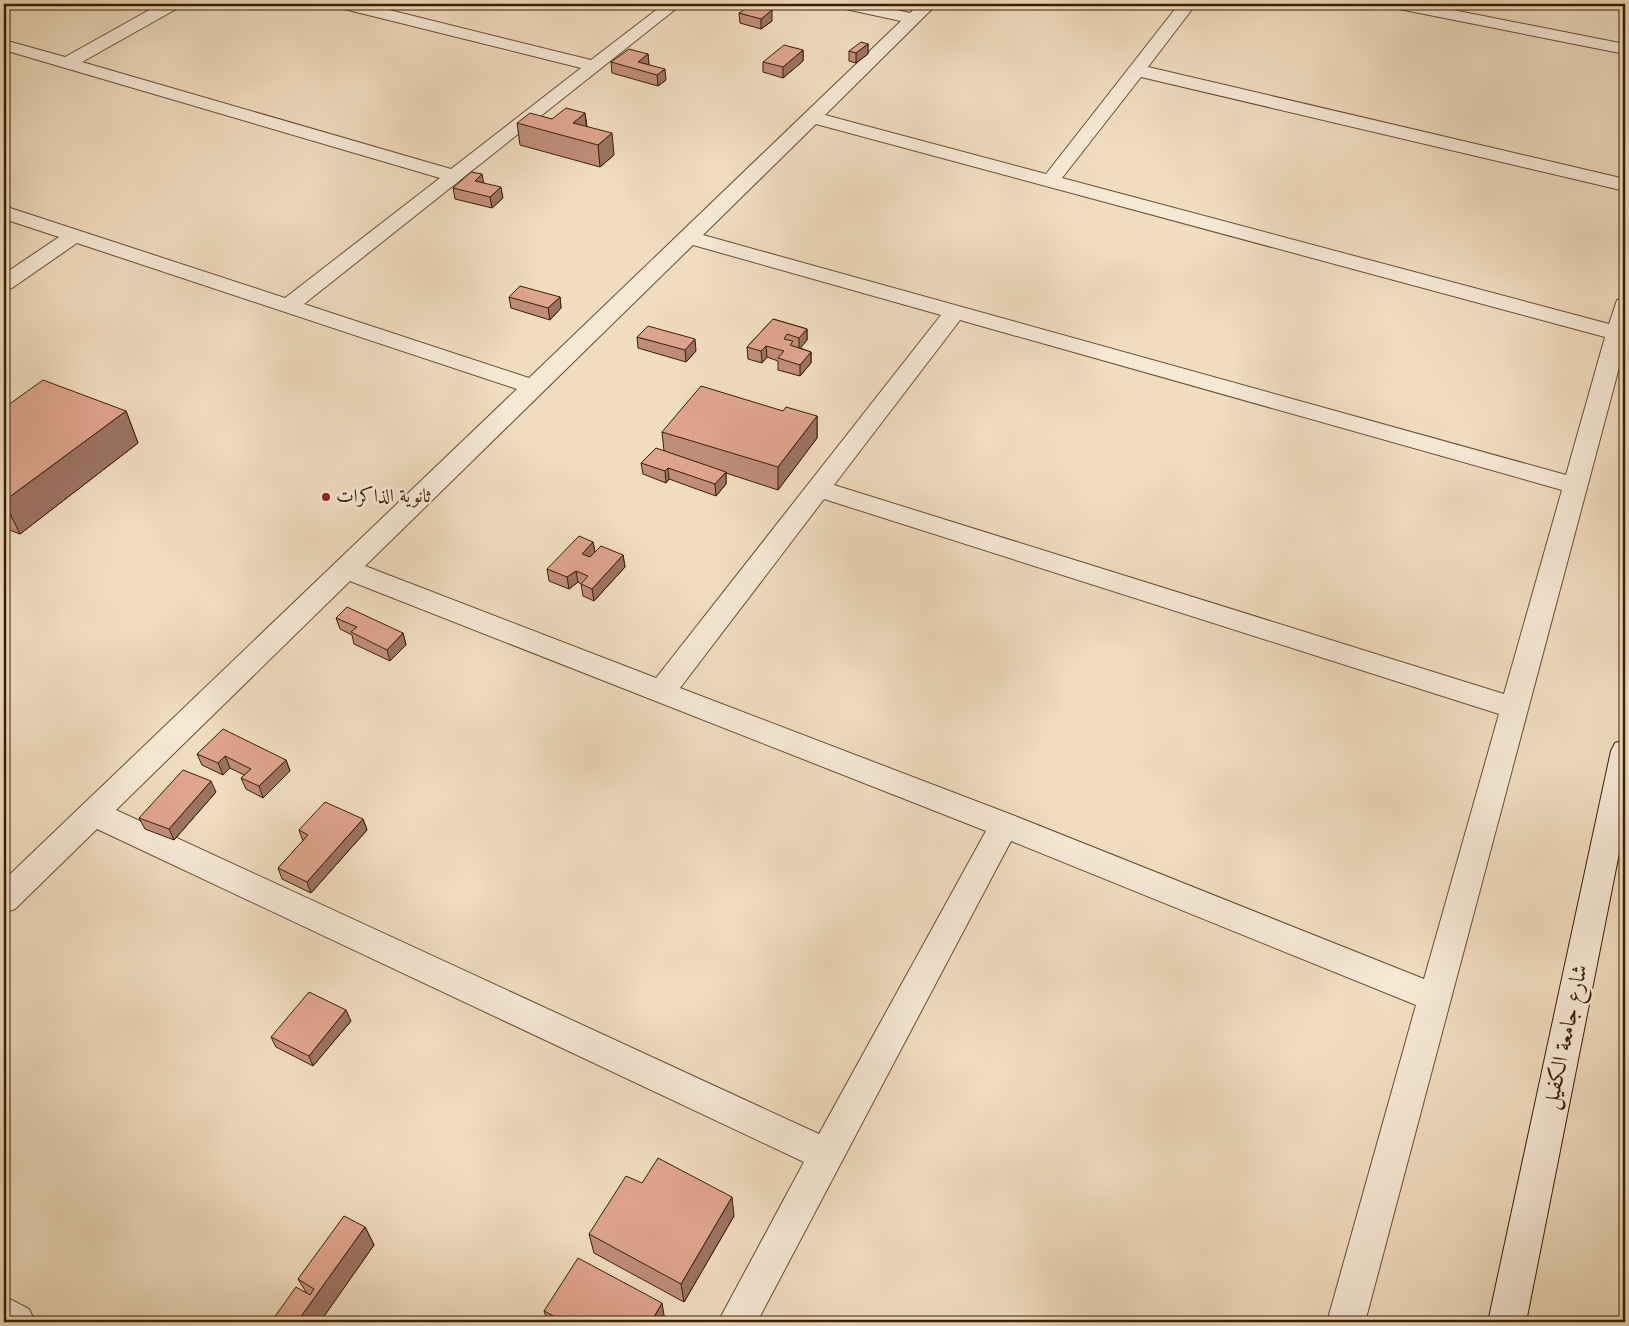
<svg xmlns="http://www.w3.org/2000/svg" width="1629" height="1326" font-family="'Old Standard TT',Amiri,serif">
<rect width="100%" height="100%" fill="#f0dcbf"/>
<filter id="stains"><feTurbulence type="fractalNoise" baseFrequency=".004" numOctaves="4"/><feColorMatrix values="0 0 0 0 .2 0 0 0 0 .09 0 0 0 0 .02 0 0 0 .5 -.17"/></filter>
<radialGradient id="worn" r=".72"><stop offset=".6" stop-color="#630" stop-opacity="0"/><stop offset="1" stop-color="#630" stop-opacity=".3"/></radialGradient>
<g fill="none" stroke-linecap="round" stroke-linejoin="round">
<defs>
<path id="minor" d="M160,4H180L178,8L82,62L451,169L581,68L340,8L338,4H365L591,60L664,4H682L304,304L529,378L901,21L841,8L839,4H869L910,13L920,4H937L825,115L1046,174L1179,4H1196L1148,67L1625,179V191L1141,77L1062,178L1609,324L1617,300L1625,299V345L1365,1322H1327L1416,1005L1011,841L757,1322H718L804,1162L97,829L15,909L4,913V880L517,389L77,243L12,288L4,289V274L59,237L4,219V206L285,298L440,178L4,50V40L65,57ZM816,124L1605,337L1566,475L703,235ZM693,245L941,315L656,678L365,566ZM960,320L1562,490L1504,694L834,485ZM824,499L1499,714L1424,979L1015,816L680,688ZM350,581L986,831L819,1134L116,810Z
M1391,4H1423L1625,44V54L1399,9L1393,8Z
M4,1296L29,1309L35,1322H4Z"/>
<path id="secondary" d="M1625,740V823L1526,1322H1488L1611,751L1615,743Z"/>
</defs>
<!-- minor casing -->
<use href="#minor" stroke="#674e31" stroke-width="2"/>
<!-- secondary casing -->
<use href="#secondary" stroke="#391f02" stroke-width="2"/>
<!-- minor -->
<use href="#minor" fill="#f5e8d5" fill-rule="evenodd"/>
<!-- secondary -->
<use href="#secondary" fill="#f5e8d5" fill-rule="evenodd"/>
</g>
<!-- wall -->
<path fill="#c08d7a" stroke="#391f02" d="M739,13L772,21L761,29L740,23Z
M868,44V54L856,63L849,61V51Z
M803,50V61L783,78L763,72V62Z
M648,54L649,65L666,80L658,86L612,73L611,62Z
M585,113L587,126L614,155L600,167L520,145L517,123L552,119Z
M482,174L483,183L503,198L492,208L455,199L453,188Z
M509,297H560L561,308L550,320L511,308Z
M773,319L807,329V340L800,348L811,352V363L800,376L778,370V361L767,357L762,363L748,359L747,347Z
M637,337L696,351L686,362L638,348Z
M4,408L126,411L138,443L20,534L4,528Z
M783,411L817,416V438L778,490L726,473V484L716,496L669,479L666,483L643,474L641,463L664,451L662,432Z
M593,542L595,552L623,555L625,567L594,601L583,596L581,584L578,582L569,589L549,581L547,569Z
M336,618L403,633L406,645L390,661L354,644L352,635L340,629Z
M197,754L286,760L290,771L263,798L246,789L241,778L244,775L230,768L223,775L202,765Z
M216,792L174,840L145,829L139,818Z
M363,819L367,830L311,893L282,879L278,868L303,841L299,830Z
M351,1021L313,1066L276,1047L271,1037Z
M734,1216L684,1302L594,1253L589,1234Z
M365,1227L374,1245L320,1322L306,1292L298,1279Z
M544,1311L665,1321L664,1322H548Z"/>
<!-- shaded-wall -->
<path fill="#9c7363" stroke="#391f02" d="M772,10V21L761,29V19Z
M868,44V54L856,63V53Z
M803,50V61L783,78V67Z
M648,54L649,65L638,62Z
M665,69L666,80L658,86L657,75Z
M585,113L587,134L573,123Z
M612,133L614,155L600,167L598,145Z
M482,174L484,185L475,181Z
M501,187L503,198L492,208L490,197Z
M560,297L561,308L550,320L548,308Z
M807,329V340L799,350V338Z
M695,339L696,351L686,362L685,350Z
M766,346L767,357L762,363L761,351Z
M811,352V363L800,376V365Z
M126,411L138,443L20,534L4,501Z
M817,416V438L778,490V467Z
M668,468L669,479L666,483L665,471Z
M726,472V484L716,496L715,484Z
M593,542L595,553L584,566L582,554Z
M623,555L625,567L594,601L592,589Z
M576,571L578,582L569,589L567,577Z
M403,633L406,645L390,661L387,650Z
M225,756L230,768L223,775L218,763Z
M286,760L290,771L263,798L259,786Z
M211,781L216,792L174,840L169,829Z
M363,819L367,830L311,893L307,882Z
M346,1010L351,1021L313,1066L309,1056Z
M732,1197L734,1216L684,1302L681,1284Z
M365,1227L374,1245L320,1322H297Z
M662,1303L665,1321L664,1322H651Z"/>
<!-- building -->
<path fill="#dfa48e" stroke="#391f02" d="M751,5L772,10L761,19L739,13Z
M861,42L868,44L856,53L849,51Z
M784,45L803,50L783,67L763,62Z
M629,49L648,54L638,62L665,69L657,75L611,62Z
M566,108L585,113L573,123L612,133L598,145L517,123L530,113L552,119Z
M471,172L482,174L475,181L501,187L490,197L453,188Z
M520,286L560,297L548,308L509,297Z
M773,319L807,329L799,338L787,334L784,339L793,341L790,345L811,352L800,365L778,358L784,351L766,346L761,351L747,347Z
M648,326L695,339L685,350L637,337Z
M43,380L126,411L4,501V408Z
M701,386L783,411L786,407L817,416L778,467L662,432Z
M656,448L726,472L715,484L668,468L665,471L641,463Z
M579,536L593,542L582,554L590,557L601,546L623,555L592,589L581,584L588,576L576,571L567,577L547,569Z
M347,607L403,633L387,650L351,632L357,627L336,618Z
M223,729L286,760L259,786L241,778L251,769L225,756L218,763L197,754Z
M183,770L211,781L169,829L139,818Z
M325,802L363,819L307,882L278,868L308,835L299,830Z
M309,992L346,1010L309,1056L271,1037Z
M658,1158L732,1197L681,1284L589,1234L626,1176L642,1183Z
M344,1216L365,1227L297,1322H271L296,1287L310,1295L314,1289L298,1279Z
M578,1258L662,1303L651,1322H565L544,1311Z"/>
<!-- markers -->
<circle fill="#8f2418" stroke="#f5e8d5" stroke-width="2" cx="326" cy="497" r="5"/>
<g text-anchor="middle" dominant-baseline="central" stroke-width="5" stroke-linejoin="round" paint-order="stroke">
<!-- poi labels -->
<g font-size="19" fill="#391f02" stroke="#f5e8d5" text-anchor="start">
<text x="336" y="497">ثانوية الذاكرات</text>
</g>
<!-- near-street labels -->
<g font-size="22" fill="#391f02" stroke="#f5e8d5">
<text transform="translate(1566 1037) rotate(-78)">شارع جامعة الكفيل</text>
</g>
</g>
<!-- margin -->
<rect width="1629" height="1326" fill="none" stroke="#f0dcbf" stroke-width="20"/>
<rect x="5" y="5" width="1619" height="1316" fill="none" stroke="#391f02" stroke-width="2.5"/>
<rect x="10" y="10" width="1609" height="1306" fill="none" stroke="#391f02"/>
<rect width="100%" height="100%" filter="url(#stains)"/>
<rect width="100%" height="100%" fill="url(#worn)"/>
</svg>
